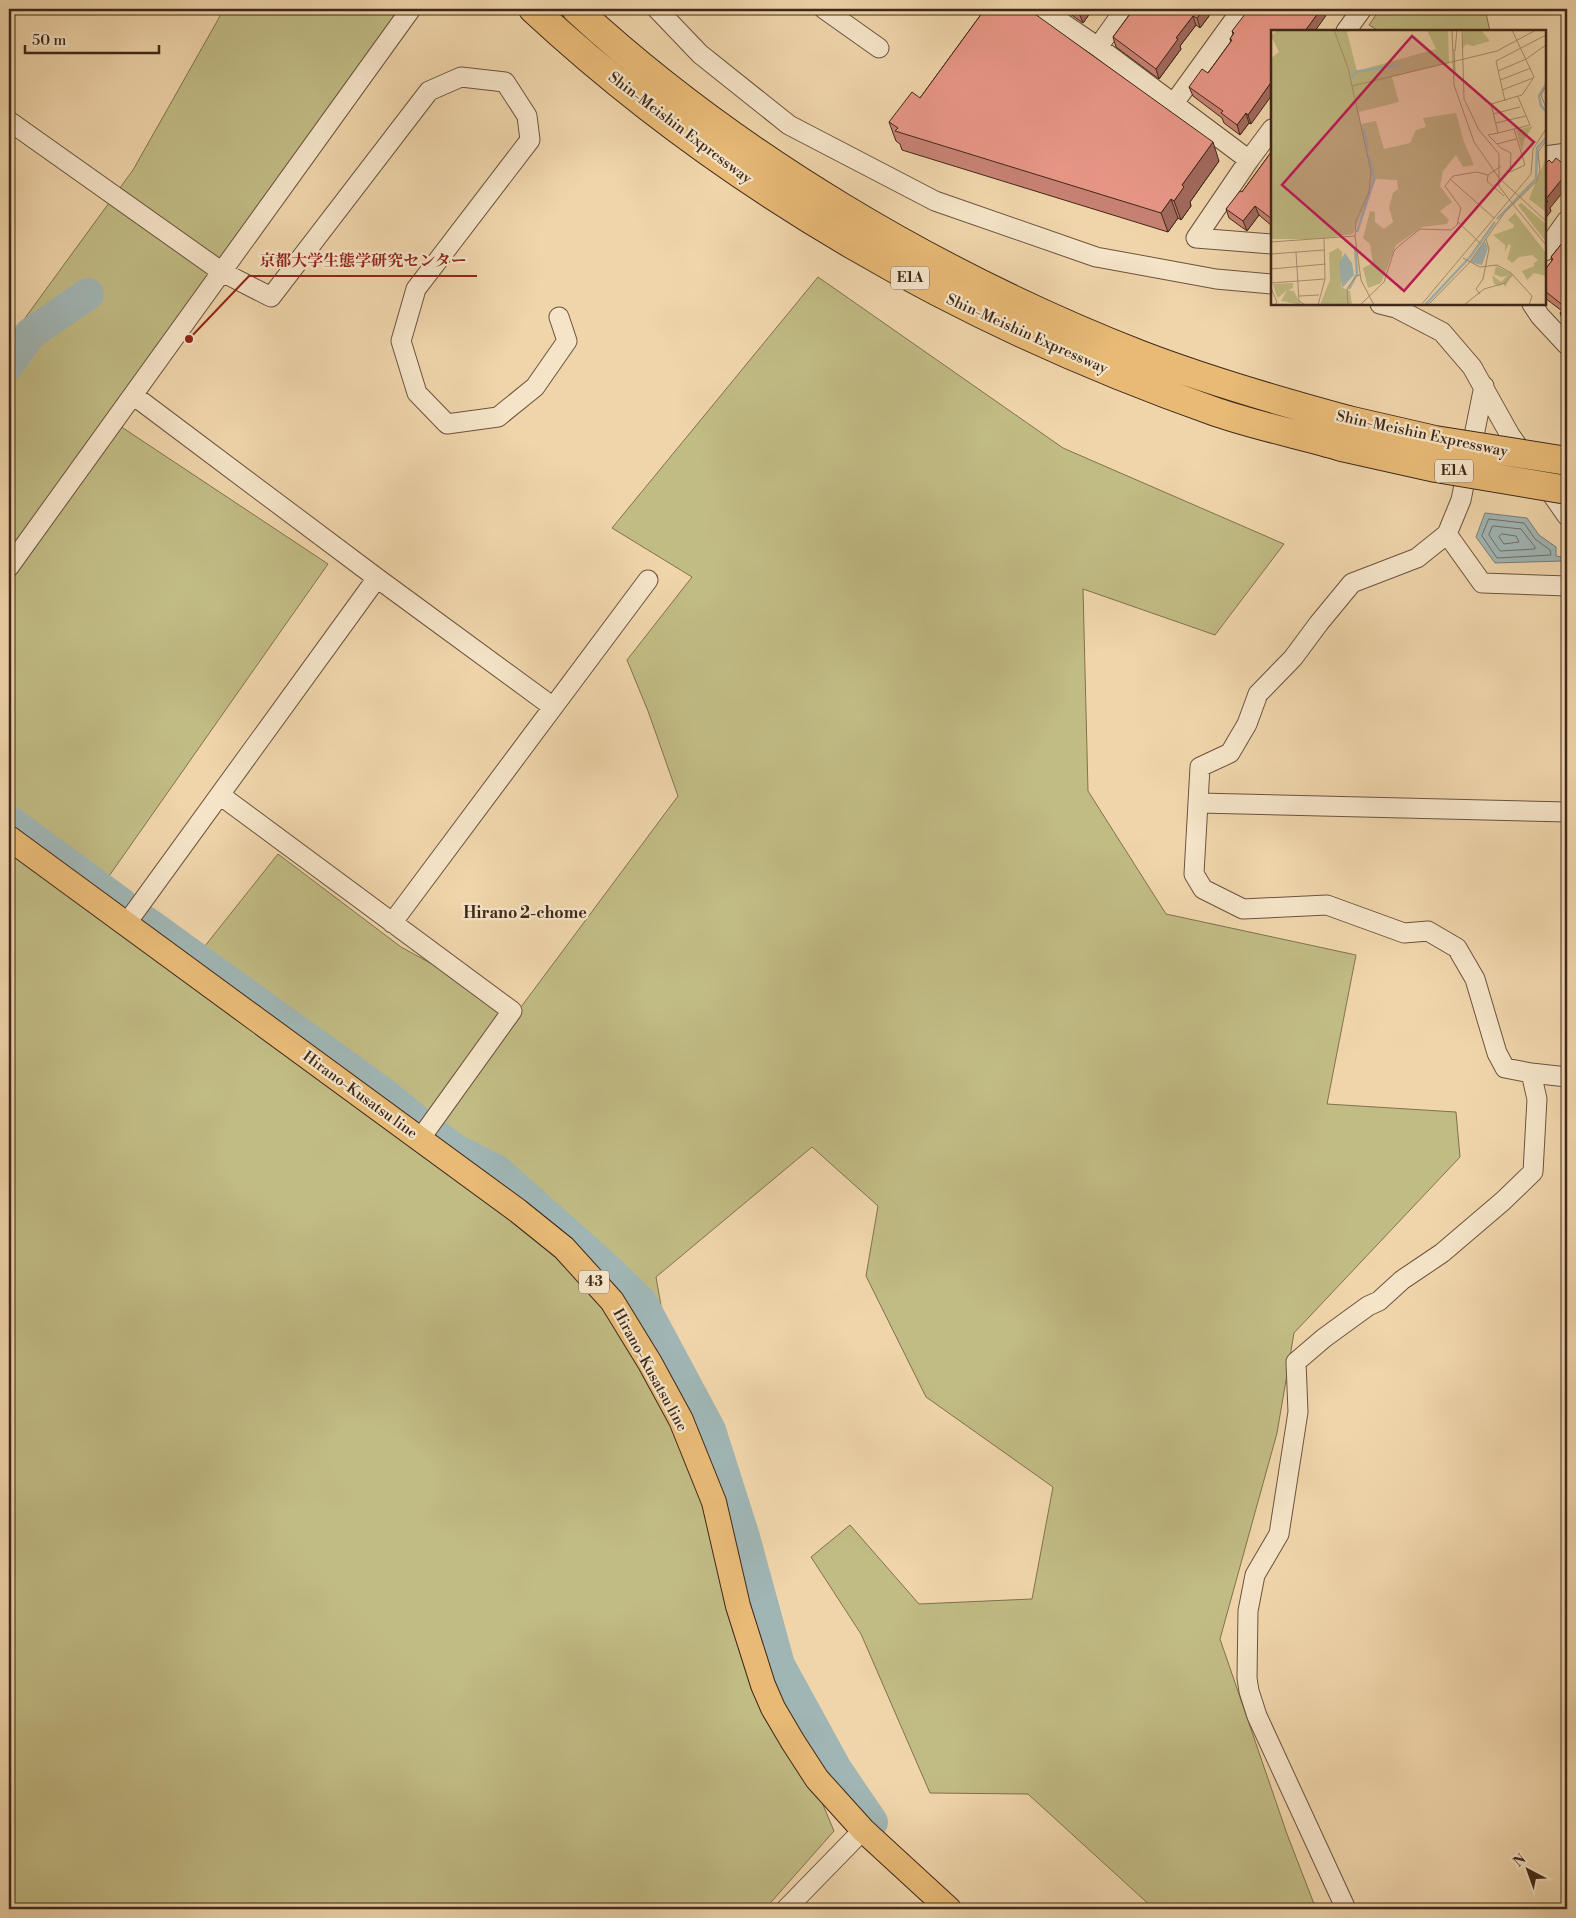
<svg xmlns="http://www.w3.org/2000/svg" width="1576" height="1918" font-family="'Libre Bodoni','Noto Serif JP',serif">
<rect width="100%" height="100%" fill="#f0d5ab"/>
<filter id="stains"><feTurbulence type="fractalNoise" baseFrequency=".004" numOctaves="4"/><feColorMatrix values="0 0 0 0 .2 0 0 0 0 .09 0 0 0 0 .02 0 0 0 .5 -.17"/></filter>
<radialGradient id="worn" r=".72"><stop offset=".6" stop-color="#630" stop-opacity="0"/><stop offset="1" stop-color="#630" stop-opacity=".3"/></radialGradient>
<!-- green -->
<path fill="#c1bb84" stroke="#80724e" d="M224,9H412L114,422L328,564L95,896L189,966L278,854L401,947L518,1011L678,796L648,711L627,660L692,577L612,528L818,277L1063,448L1284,544L1215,635L1083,589L1088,791L1166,914L1356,955L1327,1104L1456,1112L1460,1157L1294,1333L1277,1433L1220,1639L1287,1834L1316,1909H1154L1028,1794L930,1793L861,1634L811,1557L850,1525L919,1604L1032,1599L1053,1487L926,1397L866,1276L878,1206L812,1147L656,1277L681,1420L733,1590L834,1831L765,1909H9V340L133,170Z
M1380,9H1485L1490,31H1379L1369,25Z"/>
<!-- water -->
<path fill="#a0b6b5" stroke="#797d77" d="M1485,513L1527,518L1539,535L1556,547V556L1562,557V561L1495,563L1476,537Z"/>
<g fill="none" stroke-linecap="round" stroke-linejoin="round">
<!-- shore -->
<path stroke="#706f67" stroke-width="1" d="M1489,519L1524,523L1535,539L1550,550L1551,555L1497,558L1482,536Z
M1493,526L1521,529L1535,547V549L1500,551L1489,535Z
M1502,534L1516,536L1519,542L1504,544L1499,537Z"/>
<!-- river -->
<path stroke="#a0b6b5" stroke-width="32" d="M9,364L30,334L88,294
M9,821L122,904
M146,922L383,1093L416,1120
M440,1138L454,1149L496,1170L605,1267L642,1303L710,1430L744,1537L779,1665L836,1769L872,1822"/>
<defs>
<path id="minor" d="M657,9L700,54L789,125L935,201L1096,257L1216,279L1272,284
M824,9L879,48
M1042,9L1098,47L1249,160
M1346,31L1362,9
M1098,47L1125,9
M1174,103L1242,9
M9,121L222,272L271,297L429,91L461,77L505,82L527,116L530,140L416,289L401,341L417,393L447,424L498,417L535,387L567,341L559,317
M1272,129L1249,160L1196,238L1272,244
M1545,156L1567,153
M1545,251L1567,220
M1380,304L1396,308L1442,332L1472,367L1510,435L1526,458
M1532,304L1540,316L1567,345
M133,395L377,578L553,707
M1544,483L1567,516
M1447,534L1482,583L1567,586
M9,567L411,9
M220,795L512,1011L420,1139
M1199,803L1567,812
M392,923L648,580
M126,924L377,578
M1531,1073L1567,1077
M786,1909L863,1830
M1346,1909L1257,1716L1249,1691L1247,1678L1248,1611L1255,1575L1279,1534L1298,1412L1296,1362L1324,1338L1368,1306L1379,1301L1402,1280L1442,1253L1503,1201L1533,1172L1537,1099L1531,1073L1505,1068L1497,1053L1475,979L1457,948L1428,931L1404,933L1327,905L1243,909L1203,889L1194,874L1200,767L1230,753L1247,724L1258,694L1293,658L1319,623L1352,583L1417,558L1447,534L1461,500L1484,386"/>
<path id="major" d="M9,838L518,1211L564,1248L612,1301L650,1363L681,1420L714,1502L738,1606L763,1685L773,1708L793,1742L817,1779L863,1830L949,1909"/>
<path id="highway" d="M533,9C728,190 965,324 1216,412C1257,426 1301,435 1342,447
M576,9C735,156 939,276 1141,355C1209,381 1278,401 1348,420"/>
</defs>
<!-- minor casing -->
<use href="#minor" stroke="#6b533e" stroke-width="21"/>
<!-- major casing -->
<use href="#major" stroke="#3f2819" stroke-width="26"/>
<!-- highway casing -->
<use href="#highway" stroke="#3f2819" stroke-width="30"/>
<!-- minor -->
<use href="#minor" stroke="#f5e4c8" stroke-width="19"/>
<!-- major -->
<use href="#major" stroke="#e8ba76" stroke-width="24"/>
<!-- highway -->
<use href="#highway" stroke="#e8ba76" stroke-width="28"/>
<defs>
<path id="highway-bridge" d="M1348,420L1435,440L1567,461
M1342,447L1436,468L1567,490"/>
</defs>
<!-- highway-bridge casing -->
<use href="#highway-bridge" stroke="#3f2819" stroke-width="30" stroke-linecap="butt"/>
<!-- highway-bridge -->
<use href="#highway-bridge" stroke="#e8ba76" stroke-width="28"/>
</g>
<!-- wall -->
<path fill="#c88274" stroke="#3f2819" d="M977,9H1028L1219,161L1190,202L1191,206L1181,220L1178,218L1168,232L902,150L900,144L896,141L889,122L920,98L982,13Z
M1063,9H1093L1083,23Z
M1131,9H1210L1207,12L1209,16L1200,28L1196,25L1180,46L1181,49L1159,79L1116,47L1113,37L1132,11Z
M1325,15V17L1272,31L1251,124L1249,123L1240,135L1224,123L1222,118L1193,96L1189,87L1208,73L1231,42L1230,39L1233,34L1232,31Z
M1272,151V226L1259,215L1247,231L1229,218L1226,209L1242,192Z
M1567,237V326L1564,323L1560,313L1562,311L1545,298V270L1552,261L1551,257Z"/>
<!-- shaded-wall -->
<path fill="#a26a5e" stroke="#3f2819" d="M1083,9H1093L1083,23L1079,13Z
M1204,9H1210L1207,12L1209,16L1200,28L1197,18Z
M1321,9H1329L1325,15V17L1315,31H1305Z
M1193,16L1196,25L1180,46L1181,49L1159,79L1156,69L1176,38Z
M1272,81V95L1251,124L1248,115Z
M1246,113L1249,123L1240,135L1237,125Z
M1213,142L1219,161L1190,202L1191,206L1181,220L1174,201L1182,185Z
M1567,173V187L1550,208L1551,211L1545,219V200Z
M1171,199L1178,218L1168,232L1161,213Z
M1255,206L1259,215L1247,231L1243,221Z"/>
<!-- building -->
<path fill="#e89787" stroke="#3f2819" d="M985,9H1028L1213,142L1182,185L1184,187L1174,201L1171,199L1161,213L895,131L898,128L889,122L912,92L920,98Z
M1073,9H1083L1079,13Z
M1132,9H1204L1197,18L1193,16L1176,38L1178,39L1156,69L1113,37L1133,10Z
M1249,9H1321L1305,31H1272V81L1248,115L1246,113L1237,125L1221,113L1223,111L1189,87L1202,69L1208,73L1232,40L1230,39L1234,33L1232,31Z
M1272,151V219L1255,206L1243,221L1226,209L1240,191L1242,192Z
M1556,158L1567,167V173L1545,200L1548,201L1545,205V164L1549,160L1552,163Z
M1567,237V319L1560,313L1565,307L1545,291V270L1553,259L1551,257Z"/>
<g text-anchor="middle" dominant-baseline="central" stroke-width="4.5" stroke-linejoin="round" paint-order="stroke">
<!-- shield labels -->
<g fill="#f5e4c8" stroke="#76604e" stroke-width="1">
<rect x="891" y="266.5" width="38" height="23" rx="4"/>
<rect x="1435" y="459.5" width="38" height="23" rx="4"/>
<rect x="579" y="1270.5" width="30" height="23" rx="4"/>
</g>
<g font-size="14" font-weight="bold" fill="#3f2819">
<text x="910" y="278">E1A</text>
<text x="1454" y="471">E1A</text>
<text x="594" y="1282">43</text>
</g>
<!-- street labels -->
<g font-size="15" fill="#3f2819" stroke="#f5e4c8">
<text transform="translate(680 128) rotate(37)">Shin-Meishin Expressway</text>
<text transform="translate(1027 334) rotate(24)">Shin-Meishin Expressway</text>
<text transform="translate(1422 434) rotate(12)">Shin-Meishin Expressway</text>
<text transform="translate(360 1095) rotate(36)">Hirano-Kusatsu line</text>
<text transform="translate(650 1370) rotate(61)">Hirano-Kusatsu line</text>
</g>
<!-- neighbourhood labels -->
<g font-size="16" font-weight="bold" fill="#3f2819" stroke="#f5e4c8">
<text x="525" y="913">Hirano 2-chome</text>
</g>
</g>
<!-- overview -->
<g transform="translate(1271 30)">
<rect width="275" height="275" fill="#f0d5ab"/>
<path d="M6,0H82L76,2L86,41L165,19L156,0H177L178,33L121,47L128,72L88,82L90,94L105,91L113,119L139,113L145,100L155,97L152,88L185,83L193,112L203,135L192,137L185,125L172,141L169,156L181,172L169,181L178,190L176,194L151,197L125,215L110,253L97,258L92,238L102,233L99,214L92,208L99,181L104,182V192L113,199L122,192L118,177L122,163L127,159L126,150L105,149L82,204L47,209H0V28L8,22L0,6ZM192,0H210L219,11L202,16L195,14L191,19ZM262,96L253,110L251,121L245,100ZM275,128V182L258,169ZM250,173L275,194V212L247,175ZM244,183L275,223V246L263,243L256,250L251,241L263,236V233L267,230L261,225L248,227L241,233L236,229L240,216L238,214L234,221V215L222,205L242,198L243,195L237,190ZM67,218L71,222L70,257L79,261L81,275H49L59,250L58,223ZM225,236L241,244L234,257L232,253L229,256L223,254L221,245L230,252L236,246L230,247L223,244ZM22,253V258L17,260L23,261L30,275L10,271L16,260L7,268L5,264L2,254Z" fill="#c1bb84"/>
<path d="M214,211L217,218L211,235L199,232ZM74,223L81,233L83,245L71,258L68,233Z" fill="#a0b6b5"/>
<path fill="none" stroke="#a0b6b5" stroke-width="2.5" d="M81,48L84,42L128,35M275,54L268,66L270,76L275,81M93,100L97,121M226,189L265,149L266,118L275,108M86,202L103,150L98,125M78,259L86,244L84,217M154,275L199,227L224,192"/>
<path fill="none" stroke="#a99071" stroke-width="1" d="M63,0L77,38L100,141L98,162L85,191L84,206L90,250L103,275M181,0L183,55L203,112L228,148L275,191M191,0L193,69L208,100L228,124V156L237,168M183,19L184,42M184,21L186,0M227,41L255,29L275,15M229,50L260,38M81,56L226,21L265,0M275,56L270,65L275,78M231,60L262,48M234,71L225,31L275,5M222,84L249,77M225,93L255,86M243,99L254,135L239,142L240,123L230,118L217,105L227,103L259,95L247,67M227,103L220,74L251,65L263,47L241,0M226,114L245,109M217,145L216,151L233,166M179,149L223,188M237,168L275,215M187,192L210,214M0,212L84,206M25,222L28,271L34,275M0,224L53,220M192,228L209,237L226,235L240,243L261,266L258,275M0,239L55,234M0,253L54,249M0,258L6,272L4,275M209,264L205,259L212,249L218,219L215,209M28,266L48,265M47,275L54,249L53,209M77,275L76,259L85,246L89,245M89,275L113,252L123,221L129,215L149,199L180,200L186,195L190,178L174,156L182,146L206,142L217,145L230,136M150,275L260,144L262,119L275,99M157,275L198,233L234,182L266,151L269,141L267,122L275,111M193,275L213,259L234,253L242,244"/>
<path fill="#c2185b" fill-opacity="0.15" stroke="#c2185b" stroke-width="2.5" d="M141,6L263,112L133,261L11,155Z"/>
<rect width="275" height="275" fill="none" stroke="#3f2819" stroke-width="2.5"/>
</g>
<!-- callouts -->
<path fill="none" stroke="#8f2418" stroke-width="2" d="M189 339L249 276H477"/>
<circle fill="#8f2418" stroke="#f5e4c8" stroke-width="2" cx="189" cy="339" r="5"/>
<g font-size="16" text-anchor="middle" font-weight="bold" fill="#8f2418" stroke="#f5e4c8" stroke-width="4.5" stroke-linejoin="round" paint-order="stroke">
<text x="363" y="266">京都大学生態学研究センター</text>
</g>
<!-- margin -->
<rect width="1576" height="1918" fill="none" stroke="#f0d5ab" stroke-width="30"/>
<rect x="10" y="10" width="1556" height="1898" fill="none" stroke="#3f2819" stroke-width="2.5"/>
<rect x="15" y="15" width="1546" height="1888" fill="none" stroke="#3f2819"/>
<!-- north arrow -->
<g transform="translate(1528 1870) rotate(319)" stroke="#f5e4c8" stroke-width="4" paint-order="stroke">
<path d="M0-4L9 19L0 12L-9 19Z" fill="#3f2819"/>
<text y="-8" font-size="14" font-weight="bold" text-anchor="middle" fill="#3f2819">N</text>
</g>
<!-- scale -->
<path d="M25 45v8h134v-8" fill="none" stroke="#3f2819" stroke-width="2.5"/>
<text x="32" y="45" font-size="15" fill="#3f2819" stroke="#f5e4c8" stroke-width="4" paint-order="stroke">50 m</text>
<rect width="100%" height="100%" filter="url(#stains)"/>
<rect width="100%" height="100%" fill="url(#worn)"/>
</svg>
